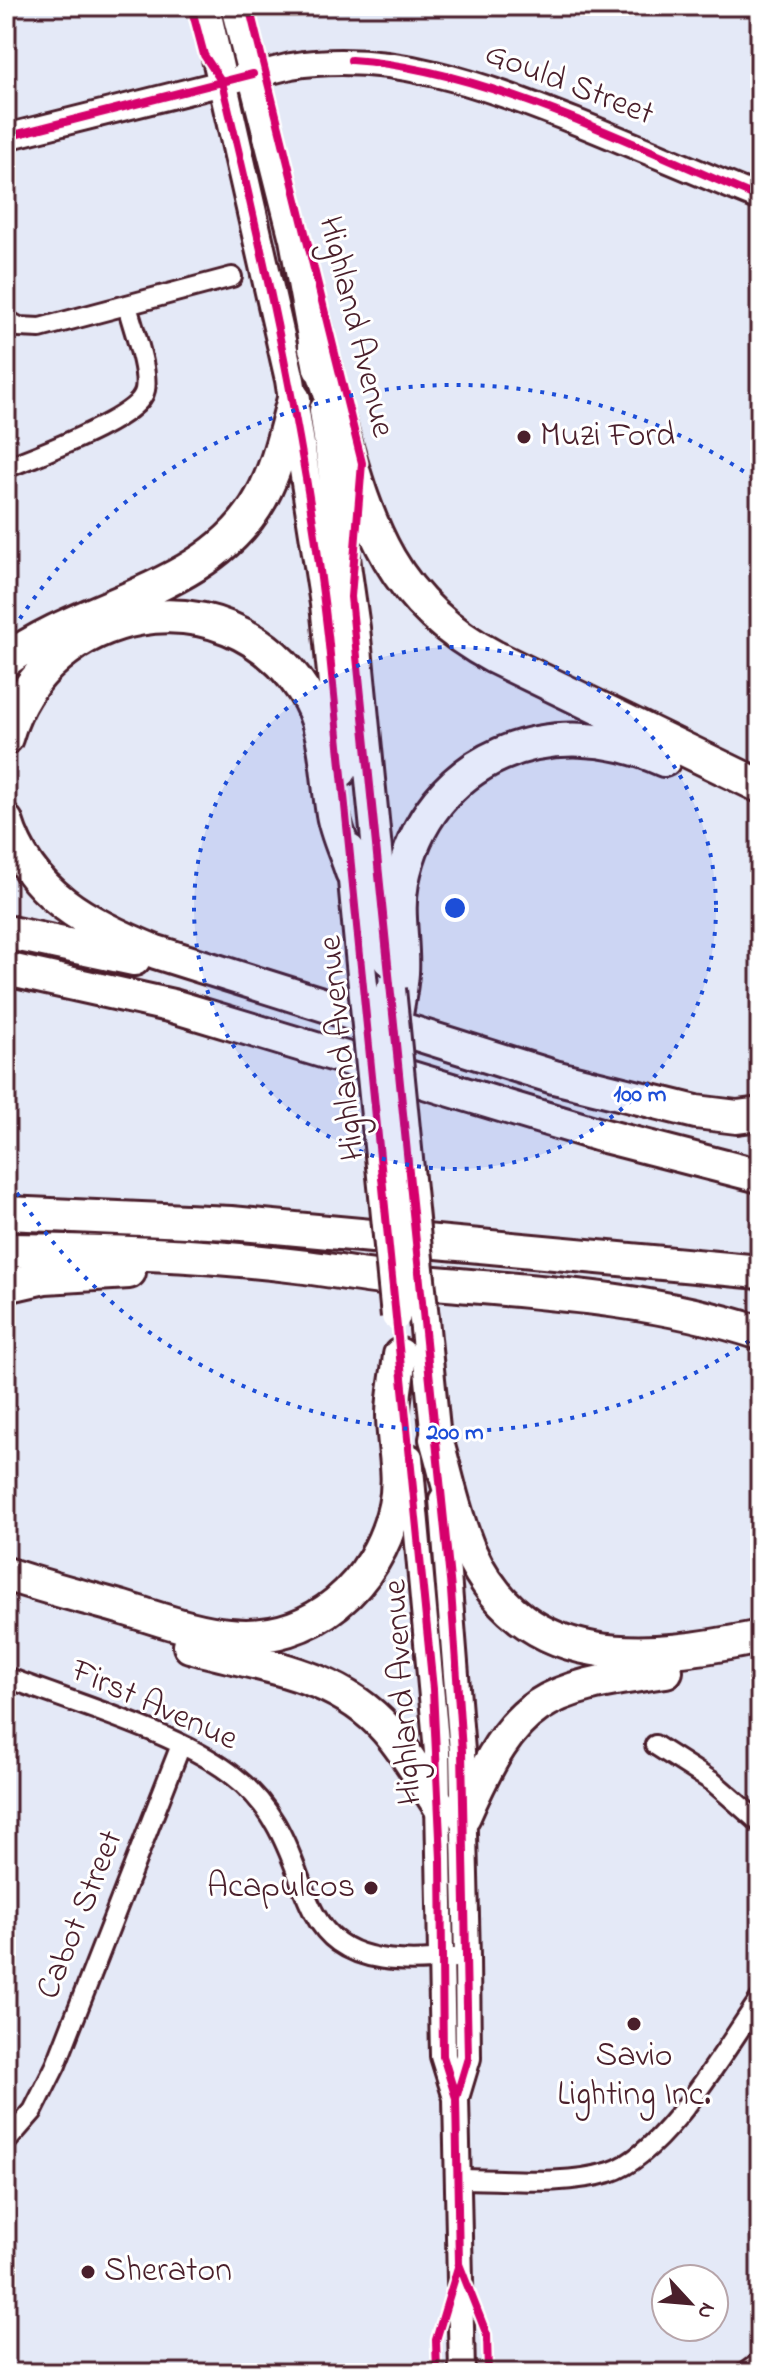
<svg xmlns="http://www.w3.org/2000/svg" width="766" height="2379" font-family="'Indie Flower',sans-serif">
<rect width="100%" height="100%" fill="#e4e9f7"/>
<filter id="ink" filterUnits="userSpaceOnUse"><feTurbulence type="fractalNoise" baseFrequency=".0125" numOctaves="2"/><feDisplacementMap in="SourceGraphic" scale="16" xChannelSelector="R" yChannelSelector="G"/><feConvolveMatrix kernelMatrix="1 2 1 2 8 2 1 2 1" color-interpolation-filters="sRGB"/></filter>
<g filter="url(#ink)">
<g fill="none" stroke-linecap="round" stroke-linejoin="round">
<defs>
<path id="street" d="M6,320L19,327L40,328L232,277
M6,468C34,456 140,419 145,390C149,369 132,326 127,305
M6,1677C73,1703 175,1732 230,1773C339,1854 259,1981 454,1958
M655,1745L713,1782L760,1823
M6,2142L33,2111L56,2065L181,1745
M458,2179C506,2179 564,2186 610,2172C665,2155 726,2047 760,1999
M745,2373L760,2362"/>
<path id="secondary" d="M6,137L291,66C391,50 482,85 574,121C636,146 698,173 760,198
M410,1457L437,1752L443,2056L456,2098L462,2373
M442,1499L462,1751L467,1957L468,2058L456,2098"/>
<path id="primary" d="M205,6L290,380L325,604L342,772
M235,6L294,239L318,369
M324,410L355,628L388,961
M350,849L363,986
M424,1319L436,1439"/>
<path id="highway" d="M315,348C362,475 360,586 494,657L760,786
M6,660C86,601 210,591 261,498C278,467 285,432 294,399
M6,738C45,603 225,571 303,690C328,727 326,772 333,814C336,833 346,853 352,872
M6,821C28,894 89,925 156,952L554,1077L696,1112L737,1117L760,1114
M6,932L134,959
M6,969L173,1006L597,1134L760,1176
M395,1022C397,1006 401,990 402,973C404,943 396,913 402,882C427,755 553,709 664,760
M6,1213L231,1223L760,1272
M6,1250C103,1251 201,1254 297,1266C332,1270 365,1277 400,1280C519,1291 645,1295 760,1333
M6,1286L45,1277L129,1272
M436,1439C447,1476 454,1515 469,1550C525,1675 649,1660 760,1637
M6,1574C44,1587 84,1597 123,1608C157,1618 193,1632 229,1635C312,1644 378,1584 395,1506C402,1475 393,1446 393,1415C393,1395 398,1375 400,1355
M190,1646C260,1666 336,1672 387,1730C407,1753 423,1781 440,1807
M464,1816C516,1698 541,1689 666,1671"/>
</defs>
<!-- street casing -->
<use href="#street" stroke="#4a1f2b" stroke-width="24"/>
<!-- secondary casing -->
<use href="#secondary" stroke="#4a1f2b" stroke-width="30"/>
<!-- primary casing -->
<use href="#primary" stroke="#4a1f2b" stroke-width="34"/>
<!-- highway casing -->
<use href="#highway" stroke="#4a1f2b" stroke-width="38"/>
<!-- street -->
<use href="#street" stroke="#fff" stroke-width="18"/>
<!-- secondary -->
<use href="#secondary" stroke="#fff" stroke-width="24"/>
<!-- primary -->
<use href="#primary" stroke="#fff" stroke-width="28"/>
<!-- highway -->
<use href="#highway" stroke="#fff" stroke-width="32"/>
<defs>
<path id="primary-bridge" d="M363,986L396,1316
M391,989L424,1319"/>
</defs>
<!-- primary-bridge casing -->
<use href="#primary-bridge" stroke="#4a1f2b" stroke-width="34" stroke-linecap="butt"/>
<!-- primary-bridge -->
<use href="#primary-bridge" stroke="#fff" stroke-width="28"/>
<defs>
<path id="cycleway" d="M191,6L204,55L222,82C266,265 307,447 328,635L433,1689L441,1859L443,2056L456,2098L459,2264L436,2340L437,2373
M249,6L362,463L351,597L451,1590L462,1751L468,2058L456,2098
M351,60C488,69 633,146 760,198
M6,137L253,74
M459,2264L487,2335L488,2373"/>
</defs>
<!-- cycleway casing -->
<use href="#cycleway" stroke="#fff" stroke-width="13"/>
<!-- cycleway -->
<use href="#cycleway" stroke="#d6006c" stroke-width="8"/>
</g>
</g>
<!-- distance rings -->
<circle cx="455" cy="908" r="261" fill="#1d4ed8" fill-opacity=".12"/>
<g fill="none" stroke="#1d4ed8" stroke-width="4" stroke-dasharray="4 8">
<circle cx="455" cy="908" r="261"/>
<path d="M759 1334A523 523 0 0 1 7 1177M7 639A523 523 0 0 1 759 482"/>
</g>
<!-- markers -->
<g fill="#4a1f2b" stroke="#fff" stroke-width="3">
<circle cx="524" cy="437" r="8"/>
<circle cx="371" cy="1888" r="8"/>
<circle cx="634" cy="2024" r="8"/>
<circle cx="88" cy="2272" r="8"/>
</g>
<g text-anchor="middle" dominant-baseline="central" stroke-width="6" stroke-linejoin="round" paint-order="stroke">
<!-- street labels -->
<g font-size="34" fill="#4a1f2b" stroke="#fff">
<text transform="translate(569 85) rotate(21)">Gould Street</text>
<text transform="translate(355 327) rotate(76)">Highland Avenue</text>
<text transform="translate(343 1048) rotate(-96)">Highland Avenue</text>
<text transform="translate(404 1692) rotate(-94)">Highland Avenue</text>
<text transform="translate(154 1706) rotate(24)">First Avenue</text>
<text transform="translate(81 1915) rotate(-68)">Cabot Street</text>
</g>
<!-- poi labels -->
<g font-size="34" fill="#4a1f2b" stroke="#fff" text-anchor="start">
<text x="540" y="437">Muzi Ford</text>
<text x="355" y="1888" text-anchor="end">Acapulcos</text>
<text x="634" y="2057" text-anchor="middle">Savio<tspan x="634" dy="39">Lighting Inc.</tspan></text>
<text x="104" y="2272">Sheraton</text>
</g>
</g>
<circle cx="455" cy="908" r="12" fill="#1d4ed8" stroke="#fff" stroke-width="4"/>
<g font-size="24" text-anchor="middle" font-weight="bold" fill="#1d4ed8" stroke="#fff" stroke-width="6" stroke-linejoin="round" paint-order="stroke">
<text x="640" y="1101">100 m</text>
<text x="455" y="1439">200 m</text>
</g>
<!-- margin -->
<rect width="766" height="2379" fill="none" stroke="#fff" stroke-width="32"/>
<rect x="16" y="16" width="734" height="2347" fill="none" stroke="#4a1f2b" stroke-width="3" filter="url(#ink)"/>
<!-- north arrow -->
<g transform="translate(690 2303) rotate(116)"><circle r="38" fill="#ffffff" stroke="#b7a5aa" stroke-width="2"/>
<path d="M0-6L14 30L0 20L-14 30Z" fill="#4a1f2b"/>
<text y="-12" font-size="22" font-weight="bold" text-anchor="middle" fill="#4a1f2b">N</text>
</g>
</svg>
